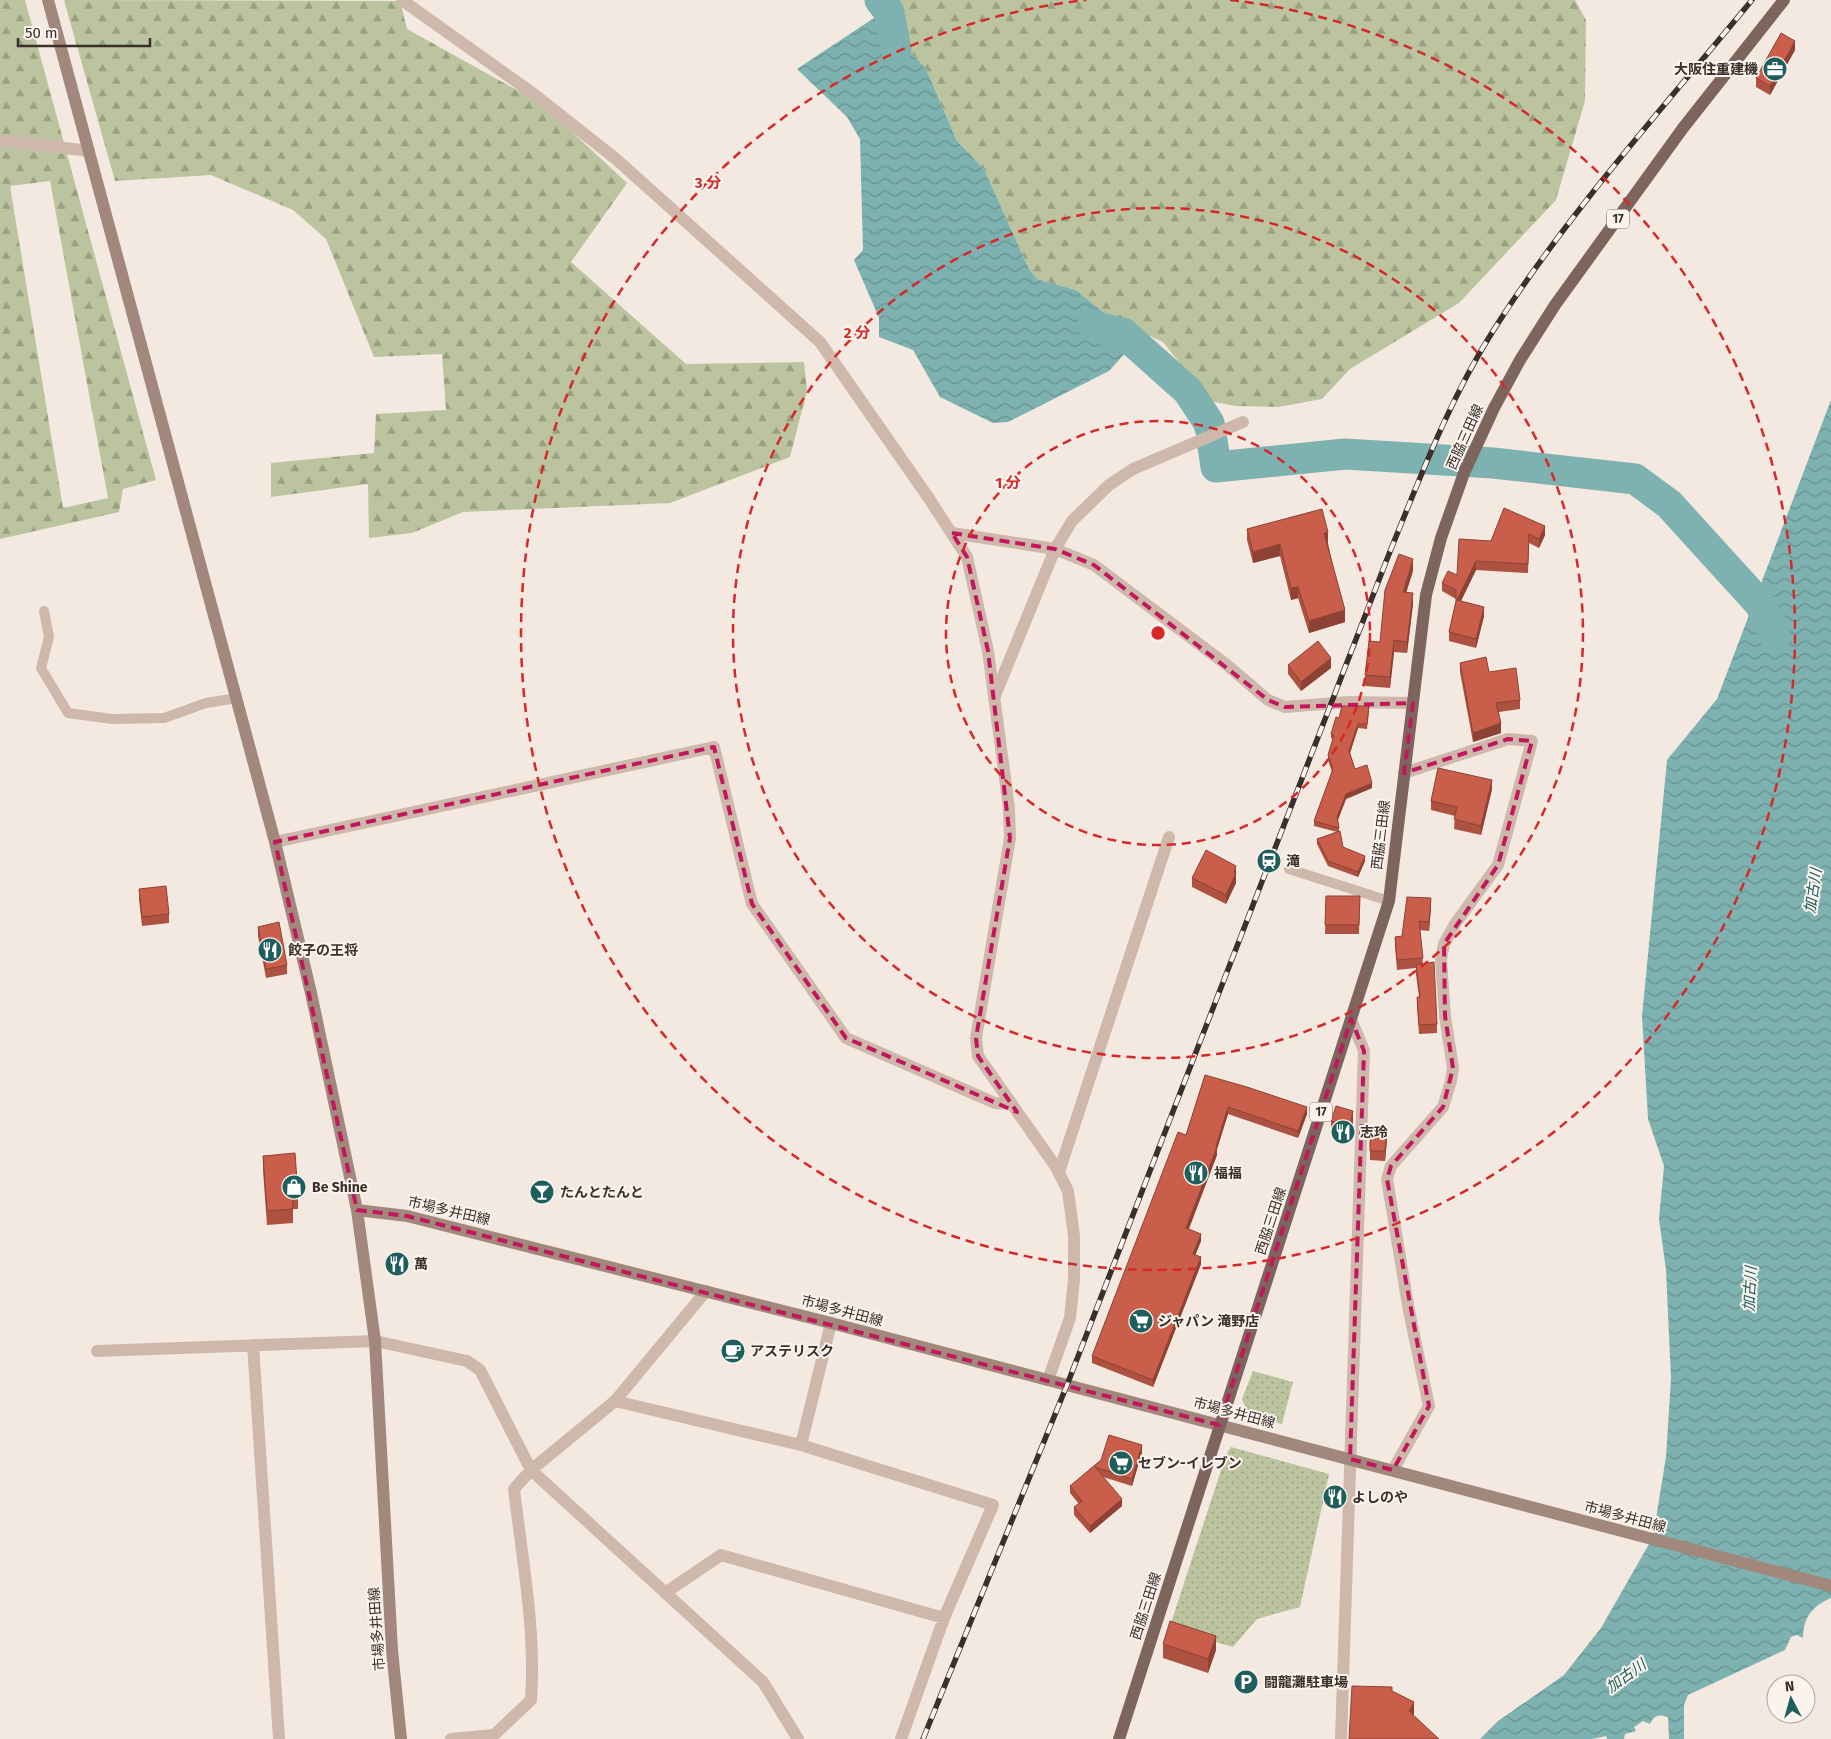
<svg xmlns="http://www.w3.org/2000/svg" width="1831" height="1739" font-family="'Fira Sans','Noto Sans JP',sans-serif">
<defs>
<pattern id="grass-dots" width="8" height="8" patternUnits="userSpaceOnUse" patternTransform="scale(1.25)"><rect width="8" height="8" fill="#bbc49f"/><path d="M2 2h.1M6 6h.1" fill="none" stroke="#99a082" stroke-width="1.8" stroke-linecap="round"/></pattern>
<pattern id="forest-firs" width="22" height="20" patternUnits="userSpaceOnUse" patternTransform="scale(1.25)"><rect width="22" height="20" fill="#bbc49f"/><path d="M5 1l3.5 6h-7zM16 11l3.5 6h-7z" fill="#99a082"/></pattern>
<pattern id="water-waves" width="16" height="10" patternUnits="userSpaceOnUse" patternTransform="scale(1.25)"><rect width="16" height="10" fill="#7eb2b0"/><path d="M0 5q4-4 8 0t8 0" fill="none" stroke="#68918f"/></pattern>
</defs>
<rect width="100%" height="100%" fill="#f4e9e1"/>
<!-- grass -->
<path fill="url(#grass-dots)" d="M1253,1371L1293,1382L1282,1424L1249,1416L1242,1399Z
M1231,1447L1329,1474L1300,1607L1257,1619L1233,1647L1169,1629L1226,1455Z"/>
<!-- forest -->
<path fill="url(#forest-firs)" fill-rule="evenodd" d="M0,0H25L156,480L123,489L119,512L0,539ZM50,181L108,498L63,508L10,186Z
M64,0L400,1L407,29L542,104L627,183L571,262L686,364L804,362L807,391L790,457L670,503L463,512L412,533L369,538L368,484L271,497V463L374,453L376,414L446,410L442,354L374,357L326,239L293,210L211,175L115,181Z
M894,0H1575L1586,20L1585,101L1556,200L1459,303L1350,369L1322,399L1278,407L1236,406L1210,401L1163,342L1108,316L1076,290L1037,279L1029,269L984,169L957,141L926,69L908,49Z"/>
<!-- water -->
<path fill="url(#water-waves)" d="M895,4L908,49L926,69L957,141L984,169L1029,269L1037,279L1076,290L1108,316L1141,332L1125,347L1128,350L1109,371L1008,422L993,423L940,397L913,350L879,337V318L854,260L863,250L860,139L847,117L797,69Z
M1831,400V1598C1812,1606 1803,1618 1803,1638L1797,1635L1791,1637L1785,1650L1688,1695L1684,1705V1739H1669L1668,1717C1659,1714 1654,1715 1650,1724L1643,1721L1634,1727L1636,1731L1625,1734L1624,1739H1607L1606,1736L1592,1739H1480L1498,1721L1564,1675L1601,1628L1653,1537L1666,1457L1671,1379L1666,1270L1659,1219L1664,1166L1648,1119L1642,1016L1667,760L1717,699Z"/>
<g fill="none" stroke-linecap="round" stroke-linejoin="round">
<!-- river -->
<path stroke="#7eb2b0" stroke-width="31" d="M880,0L889,12L896,50
M1093,326L1123,333L1188,391L1209,423L1210,428
M1212,440L1216,467L1345,454L1493,463L1635,479L1669,504L1760,604L1775,636"/>
<!-- lane -->
<path stroke="#cdb8ab" stroke-width="10" d="M44,611L49,637L41,668L68,713L112,719L164,718L206,703L237,698
M1289,869L1389,901"/>
<!-- street -->
<path stroke="#cdb8ab" stroke-width="12" d="M402,0L535,95L616,159L820,342L928,497L967,557L988,651L1009,808L1010,838L976,1038L978,1056L1056,1167L1068,1191L1074,1236V1280L1070,1318L1048,1380
M0,140L89,151
M952,533L1055,549L1094,565L1227,665L1268,700L1285,707L1348,702L1413,703
M994,698L1055,549L1072,521L1109,485L1133,469L1243,422
M275,842L714,747L752,904L846,1038L995,1103L1011,1104
M1059,1172L1169,837
M253,1345L279,1739
M97,1351L375,1341L467,1361L480,1370L531,1470L763,1682L798,1739
M615,1401L801,1445L993,1505L944,1618L901,1739
M801,1445L831,1323
M1393,1470L1429,1406L1409,1311L1387,1179L1391,1166L1443,1107L1451,1081L1453,1068L1445,1016L1441,959L1444,944L1455,924L1498,865L1532,741L1508,739L1404,773
M665,1593L721,1555L944,1618
M451,1739L494,1735L531,1700C536,1630 522,1558 514,1489L531,1470L615,1401L706,1291
M1341,1739L1364,1051L1351,1019"/>
<!-- secondary -->
<path stroke="#a1877c" stroke-width="12" d="M48,0L275,842L311,993L357,1210L375,1341L392,1650L401,1739
M357,1210L407,1216L831,1323L1831,1586"/>
<!-- primary -->
<path stroke="#7d645c" stroke-width="12" d="M1119,1739L1389,901L1426,595L1441,538L1464,473L1494,408L1520,360L1555,305L1683,128L1784,0"/>
<defs>
<path id="rail" d="M923,1739L1067,1385L1389,554C1420,478 1449,400 1493,331C1567,214 1664,107 1752,0"/>
</defs>
<!-- rail casing -->
<use href="#rail" stroke="#3b2e2b" stroke-width="5.5"/>
<!-- rail -->
<use href="#rail" stroke="#fbf4ee" stroke-width="4" stroke-dasharray="11" stroke-linecap="butt"/>
</g>
<!-- wall -->
<path fill="#ad5140" d="M1795,50L1770,95L1756,87V78Z
M1504,508L1545,535L1539,548L1529,543L1528,573L1476,570L1461,601L1484,616L1476,648L1449,641V632L1456,601V599L1442,591V583L1457,575L1491,541Z
M1247,529L1328,543L1345,622L1309,633L1298,598L1291,600L1280,556L1253,563L1247,540Z
M1413,571L1406,592L1413,604L1407,653L1394,652L1390,688L1365,686V675Z
M1460,663L1489,672L1520,700V709L1499,712L1501,733L1473,742L1460,672Z
M1288,665L1331,668L1301,691L1288,674Z
M1369,711L1367,729L1358,728L1350,753L1355,769L1372,788L1346,799L1338,820L1339,831L1343,847L1365,861L1358,877L1328,866L1317,844V839L1337,832L1314,826V821L1332,772L1328,760V755L1333,739L1331,738V734L1339,718Z
M1492,789L1481,835L1454,829L1455,816L1431,810V801Z
M1236,875V883L1226,904L1192,887V878Z
M139,889L169,914V923L142,926L139,899Z
M1326,896H1360L1359,934H1325Z
M1431,907L1429,931L1420,930L1423,964L1437,1024V1033L1419,1034L1417,1006V997H1419L1416,974V968L1397,970L1395,946V937L1402,936Z
M258,927L287,965V974L266,978L258,936Z
M1205,1075L1307,1114L1298,1138L1228,1114L1217,1149V1155L1189,1229L1201,1241L1195,1255L1201,1264L1153,1387L1092,1363V1356L1186,1135Z
M1331,1121L1353,1125L1350,1141L1331,1135Z
M1370,1129L1387,1139L1385,1161L1370,1160Z
M263,1156L298,1195V1209H293V1223L267,1225L263,1170Z
M1142,1452L1132,1486L1103,1477L1122,1506L1090,1533L1074,1515V1507L1079,1504L1070,1493V1486L1101,1460Z
M1163,1644L1216,1650L1208,1673L1163,1658Z"/>
<!-- shaded-wall -->
<path fill="#8d4234" d="M1795,41V50L1770,95V86Z
M1545,526V535L1539,548V539Z
M1328,532V543L1324,544V533Z
M1280,544V556L1253,563V552Z
M1413,559V571L1403,603V592Z
M1476,561V570L1457,609V600Z
M1298,587V598L1291,600V588Z
M1413,593V604L1407,653V642Z
M1484,607V616L1476,648V639Z
M1345,610V622L1309,633V621Z
M1394,640V652L1390,688V677Z
M1331,658V668L1301,691V682Z
M1501,723V733L1473,742V733Z
M1358,724V728L1349,756V751Z
M1492,780V789L1481,835V826Z
M1372,783V788L1346,799L1337,822V817L1346,794Z
M1365,856V861L1358,877V872Z
M1236,866V883L1226,904V895Z
M1431,898V907L1429,931V922Z
M1228,1107V1114L1217,1149V1155L1186,1235V1228L1216,1147Z
M1307,1107V1114L1298,1138V1131Z
M1353,1111V1125L1350,1141V1127Z
M1387,1130V1139L1385,1161V1151Z
M1201,1234V1241L1193,1261V1254Z
M1201,1257V1264L1153,1387V1380Z
M1142,1445V1452L1132,1486V1479Z
M1122,1499V1506L1090,1533V1526Z
M1216,1636V1650L1208,1673V1659Z
M1414,1702V1714L1409,1722V1711Z"/>
<!-- building -->
<path fill="#c95e4a" stroke="#8d4234" d="M1781,33L1795,41L1770,86L1756,78Z
M1504,508L1545,526L1539,539L1529,534L1528,564L1476,561L1457,600L1484,607L1476,639L1449,632L1456,601V590L1442,583L1448,571L1457,575L1459,539L1491,541Z
M1322,509L1328,532L1324,533L1345,610L1309,621L1298,587L1291,588L1280,544L1253,552L1247,529Z
M1399,554L1413,559L1403,592L1413,593L1407,642L1394,640L1390,677L1365,675L1369,641L1380,642L1385,590Z
M1318,641L1331,658L1301,682L1288,665Z
M1486,657L1489,672L1516,668L1520,700L1496,703L1501,723L1473,733L1460,663Z
M1342,706H1369L1367,724H1358L1349,751L1355,769L1367,765L1372,783L1346,794L1337,817L1339,828L1314,821L1333,769L1328,755L1334,735L1331,734L1336,717L1339,718Z
M1438,768L1492,780L1481,826L1454,819L1457,807L1431,801Z
M1340,831L1343,847L1365,856L1358,872L1328,861L1317,839Z
M1206,850L1236,866L1234,872L1236,873L1226,895L1192,878Z
M166,886L169,914L142,917L139,889Z
M1326,896H1360L1359,925H1325Z
M1407,897L1431,898L1429,922L1419,921L1423,958L1397,960L1395,937L1402,936Z
M279,922L287,965L266,969L258,927Z
M1434,962L1437,1024L1419,1025L1417,997H1420L1416,965Z
M1205,1075L1247,1087L1307,1107L1298,1131L1228,1107L1216,1147H1217L1186,1228L1201,1234L1193,1254L1201,1257L1153,1380L1092,1356L1178,1132L1186,1135Z
M1336,1106L1353,1111L1350,1127L1331,1121Z
M1370,1129L1387,1130L1385,1151H1370Z
M295,1153L298,1195H292L293,1209L267,1211L263,1156Z
M1109,1435L1142,1445L1132,1479L1095,1467L1122,1499L1090,1526L1074,1507L1082,1501L1070,1486L1101,1460Z
M1170,1621L1216,1636L1208,1659L1163,1644Z
M1352,1686L1392,1687V1691L1414,1702L1409,1711L1439,1739H1349Z"/>
<!-- marked area -->
<path fill="none" stroke="#c2185b" stroke-width="4" stroke-dasharray="10 6" stroke-linejoin="round" d="M952,533L1055,549L1094,565L1268,700L1285,707L1413,703L1404,773L1508,739L1532,741L1498,865L1444,944L1445,1016L1453,1068L1443,1107L1391,1166L1387,1179L1429,1406L1393,1470L1350,1459L1364,1051L1351,1019L1219,1425L407,1216L357,1210L275,842L714,747L752,904L846,1038L1017,1112L978,1056L976,1038L1010,838L988,651L967,557Z"/>
<!-- distance rings -->
<g fill="none" stroke="#d62828" stroke-width="2.5" stroke-dasharray="9 6">
<circle cx="1158" cy="633" r="212"/>
<circle cx="1158" cy="633" r="425"/>
<path d="M1230 0A637 637 0 1 1 1086 0"/>
</g>
<!-- icons -->
<defs>
<symbol id="office-disc" viewBox="-11 -11 22 22"><circle r="9.5" fill="#1e5e5d" stroke="#fbf4ee"/><path d="M-6-3h4V-5.5h4V-3h4V5H-6ZM-1-4.5V-3h2v-1.5ZM-6 0V1H6V0Z" fill="#fff"/></symbol>
<symbol id="station-disc" viewBox="-11 -11 22 22"><circle r="9.5" fill="#1e5e5d" stroke="#fbf4ee"/><path d="M-3-6H3Q5-6 5-4V2Q5 4 3 4L4.5 6H3L1.5 4h-3L-3 6H-4.5L-3 4Q-5 4-5 2V-4Q-5-6-3-6ZM-3.5-4v3h7v-3ZM-3.5 1v1.5H-2V1ZM2 1v1.5H3.5V1Z" fill="#fff"/></symbol>
<symbol id="restaurant-disc" viewBox="-11 -11 22 22"><circle r="9.5" fill="#1e5e5d" stroke="#fbf4ee"/><path d="M-5-6h1v4h1v-4h1v4h1v-4h1v5L-1.5 .5V6h-2V.5L-5-1ZM5-6V6H3V1.5H1.5Q1.5-4 5-6Z" fill="#fff"/></symbol>
<symbol id="shop-disc" viewBox="-11 -11 22 22"><circle r="9.5" fill="#1e5e5d" stroke="#fbf4ee"/><path d="M-5-2.5h2.3a2.7 3.5 0 0 1 5.4 0H5L5.5 6h-11ZM-1.5-2.5h3a1.5 2.3 0 0 0-3 0Z" fill="#fff"/></symbol>
<symbol id="bar-disc" viewBox="-11 -11 22 22"><circle r="9.5" fill="#1e5e5d" stroke="#fbf4ee"/><path d="M-6-5H6L.8 .8V4.5H3.5V6h-7V4.5H-.8V.8Z" fill="#fff"/></symbol>
<symbol id="supermarket-disc" viewBox="-11 -11 22 22"><circle r="9.5" fill="#1e5e5d" stroke="#fbf4ee"/><path d="M-6-5.5h2.5l.6 2H6L4.5 2H-2.5L-4.4-4H-6ZM-1.5 3.2a1.3 1.3 0 1 0 .1 0ZM3 3.2a1.3 1.3 0 1 0 .1 0Z" fill="#fff"/></symbol>
<symbol id="cafe-disc" viewBox="-11 -11 22 22"><circle r="9.5" fill="#1e5e5d" stroke="#fbf4ee"/><path d="M-5.5-4.5H6V0H3Q3 3.5 0 3.5H-2.5Q-5.5 3.5-5.5 0ZM3-3.2v2h1.7v-2ZM-6 4.5H4V6H-6Z" fill="#fff"/></symbol>
<symbol id="parking-disc" viewBox="-11 -11 22 22"><circle r="9.5" fill="#1e5e5d" stroke="#fbf4ee"/><path d="M-3.5-5.5H1a3.5 3.5 0 0 1 0 7H-1V5.5H-3.5ZM-1-3.4V-.6H.8a1.4 1.4 0 0 0 0-2.8Z" fill="#fff"/></symbol>
</defs>
<g fill-rule="evenodd">
<use href="#office-disc" x="1761" y="55" width="28" height="28"/>
<use href="#station-disc" x="1255" y="847" width="28" height="28"/>
<use href="#restaurant-disc" x="256" y="936" width="28" height="28"/>
<use href="#restaurant-disc" x="1329" y="1118" width="28" height="28"/>
<use href="#restaurant-disc" x="1182" y="1159" width="28" height="28"/>
<use href="#shop-disc" x="280" y="1173" width="28" height="28"/>
<use href="#bar-disc" x="528" y="1178" width="28" height="28"/>
<use href="#restaurant-disc" x="383" y="1250" width="28" height="28"/>
<use href="#supermarket-disc" x="1127" y="1307" width="28" height="28"/>
<use href="#cafe-disc" x="719" y="1337" width="28" height="28"/>
<use href="#supermarket-disc" x="1107" y="1449" width="28" height="28"/>
<use href="#restaurant-disc" x="1321" y="1483" width="28" height="28"/>
<use href="#parking-disc" x="1232" y="1668" width="28" height="28"/>
</g>
<g text-anchor="middle" dominant-baseline="central" stroke-width="4" stroke-linejoin="round" paint-order="stroke">
<!-- shield labels -->
<g fill="#fbf4ee" stroke="#756966" stroke-width="1">
<rect x="1607" y="209.5" width="22" height="19" rx="4"/>
<rect x="1310" y="1102.5" width="22" height="19" rx="4"/>
</g>
<g font-size="12" font-weight="bold" fill="#3b2e2b">
<text x="1618" y="219">17</text>
<text x="1321" y="1112">17</text>
</g>
<!-- poi labels -->
<g font-size="14" font-weight="bold" fill="#3b2e2b" stroke="#fbf4ee" text-anchor="start">
<text x="1758" y="69" text-anchor="end">大阪住重建機</text>
<text x="1286" y="861">滝</text>
<text x="288" y="950">餃子の王将</text>
<text x="1360" y="1132">志玲</text>
<text x="1214" y="1173">福福</text>
<text x="312" y="1187">Be Shine</text>
<text x="560" y="1192">たんとたんと</text>
<text x="414" y="1264">萬</text>
<text x="1158" y="1321">ジャパン 滝野店</text>
<text x="750" y="1351">アステリスク</text>
<text x="1138" y="1463">セブン-イレブン</text>
<text x="1352" y="1497">よしのや</text>
<text x="1264" y="1682">闘龍灘駐車場</text>
</g>
<!-- street labels -->
<g font-size="14" fill="#3b2e2b" stroke="#fbf4ee">
<text transform="translate(1465 437) rotate(-66)">西脇三田線</text>
<text transform="translate(1381 835) rotate(-83)">西脇三田線</text>
<text transform="translate(449 1211) rotate(13)">市場多井田線</text>
<text transform="translate(1271 1221) rotate(-72)">西脇三田線</text>
<text transform="translate(842 1311) rotate(15)">市場多井田線</text>
<text transform="translate(1234 1413) rotate(15)">市場多井田線</text>
<text transform="translate(1625 1517) rotate(15)">市場多井田線</text>
<text transform="translate(1146 1606) rotate(-72)">西脇三田線</text>
<text transform="translate(377 1629) rotate(-94)">市場多井田線</text>
</g>
<!-- water labels -->
<g font-size="15" font-style="italic" fill="#1e5e5d" stroke="#fbf4ee">
<text transform="translate(1813 891) rotate(-81)">加古川</text>
<text transform="translate(1750 1289) rotate(-87)">加古川</text>
<text transform="translate(1626 1676) rotate(-36)">加古川</text>
</g>
</g>
<circle cx="1158" cy="633" r="8" fill="#d62828" stroke="#fbf4ee" stroke-width="2.5"/>
<g font-size="15" text-anchor="middle" font-weight="bold" fill="#d62828" stroke="#fbf4ee" stroke-width="4" stroke-linejoin="round" paint-order="stroke">
<text x="708" y="188">3 分</text>
<text x="857" y="338">2 分</text>
<text x="1008" y="488">1 分</text>
</g>
<!-- north arrow -->
<g transform="translate(1791 1699) rotate(354)"><circle r="24" fill="#fbf4ee" stroke="#aea5a0"/>
<path d="M0-4L9 19L0 12L-9 19Z" fill="#1e5e5d"/>
<text y="-8" font-size="14" font-weight="bold" text-anchor="middle" fill="#3b2e2b">N</text>
</g>
<!-- scale -->
<path d="M18 38v8h132v-8" fill="none" stroke="#3b2e2b" stroke-width="2.5"/>
<text x="25" y="38" font-size="15" fill="#3b2e2b" stroke="#fbf4ee" stroke-width="4" paint-order="stroke">50 m</text>
</svg>
